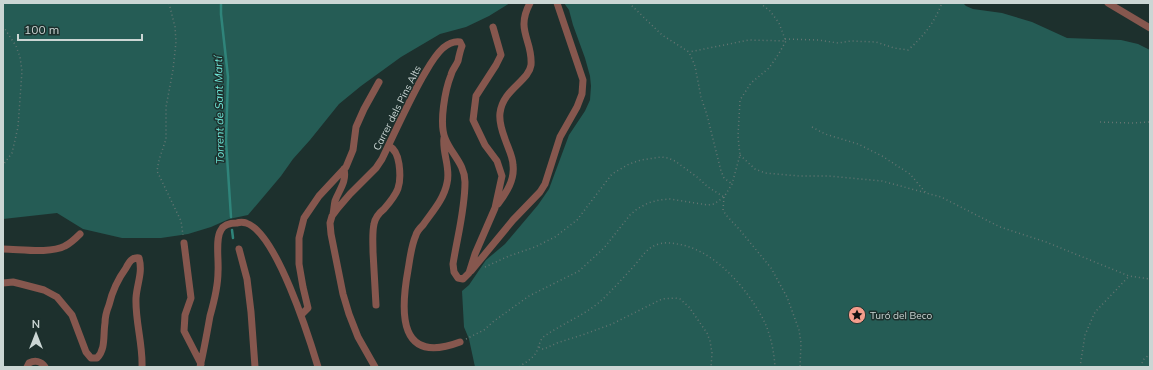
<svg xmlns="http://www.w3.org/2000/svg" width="1153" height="370" font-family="Mulish,sans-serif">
<rect width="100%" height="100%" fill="#1d302d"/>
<!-- green -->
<path fill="#255c55" d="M3,3H510L489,16L466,27L440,34L401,57L361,86L339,104L310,140L293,159L281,176L248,215L229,219L211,227L188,234L161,238H122L83,229L57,213L3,219Z
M564,3H963L966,6L973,9L1002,13L1032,22L1067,38L1121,40L1138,44L1150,50V367H475L469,339L464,327L462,291L469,285L486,260L505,244L538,205L549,189L569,135L585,111L590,100L591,86L590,76L585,58L573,25L569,10Z"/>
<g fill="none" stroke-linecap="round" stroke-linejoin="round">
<!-- stream -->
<path stroke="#2f847a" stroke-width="2.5" d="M221,3V14L228,77L226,141L231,217
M232,230L233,238"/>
<!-- path -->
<path stroke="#657572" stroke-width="1.5" stroke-dasharray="1 3" stroke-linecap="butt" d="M169,3L175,27L176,42L173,70L166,107V139L159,160L157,171L181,221L183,235
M629,3L662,35L689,52L695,66L701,97L707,115L721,171L724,178L732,184
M760,3L770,11L779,23L785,39
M3,26L16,46L20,57L22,71L18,127L12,153L3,165
M785,39L818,40L838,43L851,41L876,42L894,48L908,50C924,36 934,23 942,3
M1100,122L1131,123L1150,122
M812,127L825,134L858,144L882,156L910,174L926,193
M740,155L755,169L765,173L799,176H829L882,181L941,197L1000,227L1046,242L1129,276L1150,279
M724,197L723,210L726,215L739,229L771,268L787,297L799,330L801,343L800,367
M485,267L509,256L535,247L555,237L577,220L612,174L629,164L641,160L661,157L668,158L675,161L697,177L708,187L724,197
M466,339L484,330L494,321L529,296L579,271L604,248L630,215L637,209L648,203L659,200L670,199L708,205L714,204L724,197L732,184L740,155L738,136L740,100L751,83L769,68L778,55L786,41L749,40L689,52
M539,347L541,349H544L557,343L585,334L612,324L662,299L675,298L680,299L689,307L707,333L710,341L712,353L711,367
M519,367C527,361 535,358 538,348C539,345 540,342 542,338C562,323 587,315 605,297C615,287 625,276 634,266C642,257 647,247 659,244C665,242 671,243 677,244C713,249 745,286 762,317C770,332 774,350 775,367
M1080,367L1085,335L1095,312L1116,290L1129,276
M1141,367L1143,360L1150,354"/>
<!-- street -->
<path stroke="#86574e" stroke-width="7" d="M1108,3L1150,28
M444,138C442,153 451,168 447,183C444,199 432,212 423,225C420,228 417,231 416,235C411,246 410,259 408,270C400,314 399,365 460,342
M498,204C506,193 515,180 513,165C513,157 508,148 505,139C502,131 499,121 500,113C503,89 529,81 531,65C533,40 515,31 530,3
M333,214C334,210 334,205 335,201C339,190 347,182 344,169
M184,243L191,298L185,315L184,331L201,364
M3,249C20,249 50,254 65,246C71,243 75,239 80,234
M239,249L247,279L251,312L255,367
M471,271L513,220L540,192L545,184L560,137L577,107L582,94L583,80L557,3
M3,283L13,282L21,284L44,290L57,297L72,315L86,352L91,358H97C106,349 103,335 105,323C105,317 107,310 109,305C112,292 118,279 126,268C129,262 132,257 139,258C143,273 137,283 136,298C135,321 143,344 142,367
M376,305C375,287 374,269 373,252C373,243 372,233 374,224C375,218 379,213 384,209C398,193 402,186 399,164C398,157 395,149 389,146
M301,315L308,308L303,287L299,264V238L304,218L319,196L346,167L353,150L356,127L364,109L379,82
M27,367L29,363C35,360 41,361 45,367
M200,367C204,350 207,333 210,316C214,302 218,287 218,272C219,260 215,239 221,230C224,224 231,223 237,223C239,222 244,222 246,223C276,232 309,337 318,367
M375,367L358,337L349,314L343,294L331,234L330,223L332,216L338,208L350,194L376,168L382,159C395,132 407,105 422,78C428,68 434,56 443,48C448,44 454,41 460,42L462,46C460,51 459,56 458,61C456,66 452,70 451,75C445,90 439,123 445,138C451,154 465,164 465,182C465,210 457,238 453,264L454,272L458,278L463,279L469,273L475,254L495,208L502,176L497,161L485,145L473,120L476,96L496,65L501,55L493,27"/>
</g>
<!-- icons -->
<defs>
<symbol id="sight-disc" viewBox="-11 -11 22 22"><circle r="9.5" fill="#f49d8c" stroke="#1d302d"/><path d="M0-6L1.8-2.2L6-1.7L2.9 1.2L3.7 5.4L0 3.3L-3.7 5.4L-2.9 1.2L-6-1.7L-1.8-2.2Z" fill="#111"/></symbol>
</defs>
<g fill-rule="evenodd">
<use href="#sight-disc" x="847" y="305" width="20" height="20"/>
</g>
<g text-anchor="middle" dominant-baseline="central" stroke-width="3" stroke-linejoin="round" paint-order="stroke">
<!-- street labels -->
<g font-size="10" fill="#cbd6d4" stroke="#1d302d">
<text transform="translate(397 108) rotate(-63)">Carrer dels Pins Alts</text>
</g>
<!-- poi labels -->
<g font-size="10" fill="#cbd6d4" stroke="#1d302d" text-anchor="start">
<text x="870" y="315">Turó del Beco</text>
</g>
<!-- water labels -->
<g font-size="11" font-style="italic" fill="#6fe9da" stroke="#1d302d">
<text transform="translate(219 110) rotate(-91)">Torrent de Sant Martí</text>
</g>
</g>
<!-- border -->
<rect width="1153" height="370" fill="none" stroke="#cbd6d4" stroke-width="8"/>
<!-- north arrow -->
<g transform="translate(36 334)" stroke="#1d302d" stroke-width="3" paint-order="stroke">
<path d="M0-3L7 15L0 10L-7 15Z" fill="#cbd6d4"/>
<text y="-6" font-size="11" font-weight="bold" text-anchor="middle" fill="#cbd6d4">N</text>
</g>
<!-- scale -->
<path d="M18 34v6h124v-6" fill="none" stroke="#cbd6d4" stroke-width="2"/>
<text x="24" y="34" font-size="12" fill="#cbd6d4" stroke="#1d302d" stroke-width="3" paint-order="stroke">100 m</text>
</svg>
